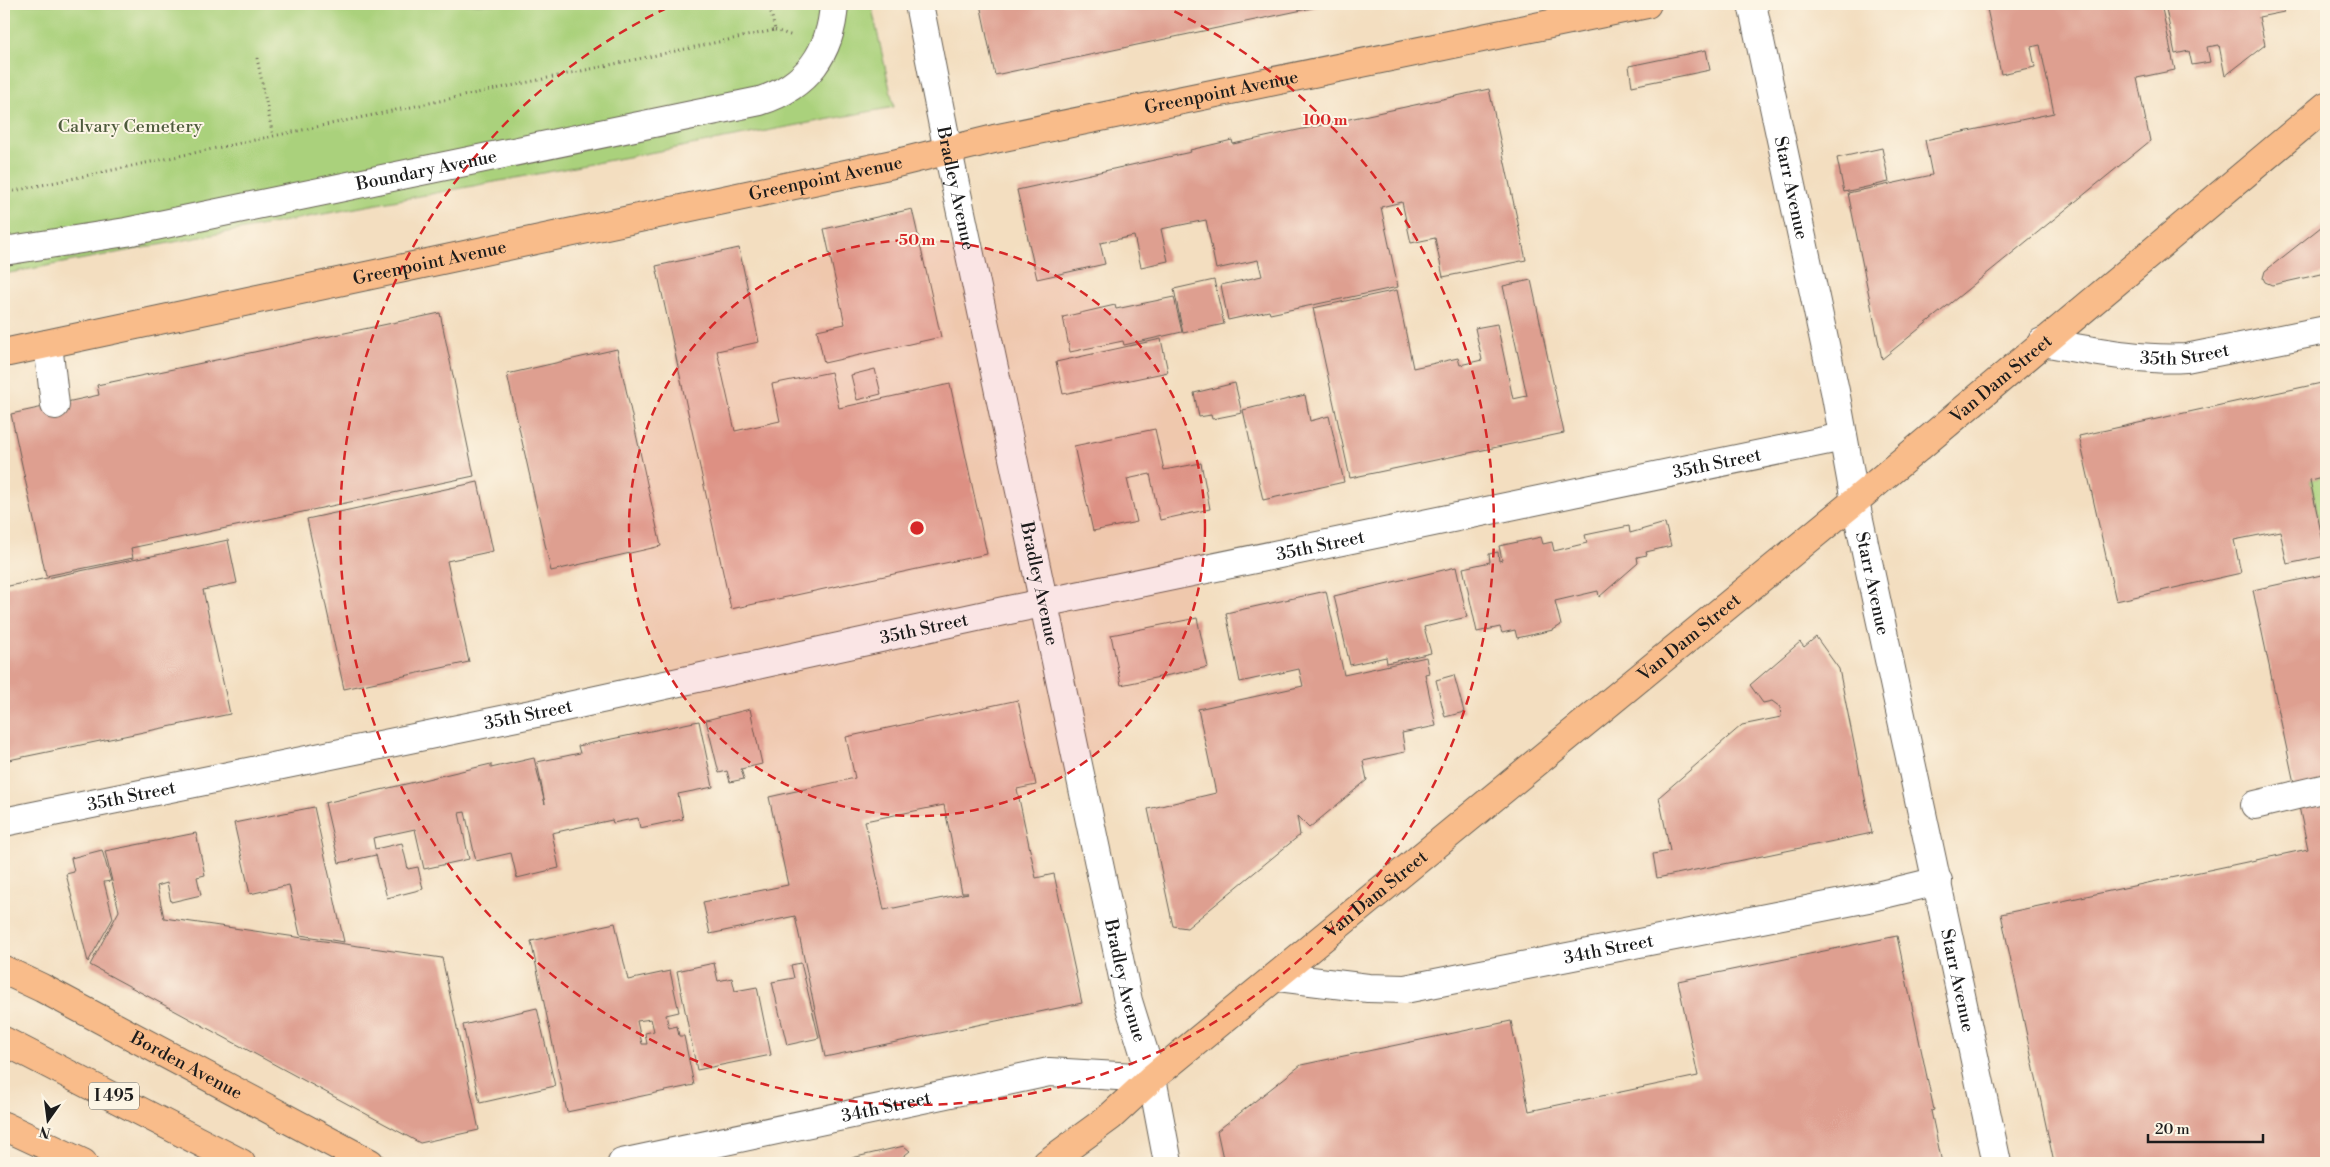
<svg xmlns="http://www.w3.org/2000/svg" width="2330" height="1167" font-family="'Libre Bodoni',serif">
<rect width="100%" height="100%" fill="#fcf5e5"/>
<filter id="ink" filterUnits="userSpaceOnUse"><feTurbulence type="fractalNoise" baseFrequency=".02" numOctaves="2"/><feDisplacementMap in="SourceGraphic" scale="10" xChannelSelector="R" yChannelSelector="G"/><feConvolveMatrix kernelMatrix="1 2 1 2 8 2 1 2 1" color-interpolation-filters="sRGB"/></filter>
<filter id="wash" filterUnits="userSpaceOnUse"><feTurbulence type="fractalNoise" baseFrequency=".0096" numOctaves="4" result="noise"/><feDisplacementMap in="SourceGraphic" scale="20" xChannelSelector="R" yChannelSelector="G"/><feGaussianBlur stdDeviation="1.12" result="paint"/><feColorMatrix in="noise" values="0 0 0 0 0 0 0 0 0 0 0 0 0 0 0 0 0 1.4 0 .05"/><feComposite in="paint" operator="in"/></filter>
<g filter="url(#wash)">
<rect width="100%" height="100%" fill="#f3dec0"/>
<!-- green -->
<path fill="#aad17b" stroke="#63764c" d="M4,4H871L894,107L4,274Z
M2326,476V554L2310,480Z"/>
<g id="blocks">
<!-- building -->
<path fill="#de9f90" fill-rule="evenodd" d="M980,4H1326V5L995,75Z
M1986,4H2161L2175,70L2137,78L2150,141L1882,359L1848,193L1932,175L1925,140L2054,113L2040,45L2031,47L2035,67L2001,74Z
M2165,4H2210L2211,6L2221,4H2282L2284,12L2259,17L2265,45L2225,76L2219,45L2207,47L2210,62L2192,65L2189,51L2175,54Z
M1706,50L1710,70L1632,86L1629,66Z
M1489,89L1526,260L1443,277L1435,238L1411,243L1402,202L1381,207L1398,287L1270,314L1269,311L1228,320L1221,285L1262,276L1258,260L1216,269L1206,220L1161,229L1168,261L1141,267L1134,236L1100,243L1105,264L1037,279L1017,190L1191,152L1190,150L1232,140L1233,144Z
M1882,148L1889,182L1844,192L1837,158Z
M912,209L941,337L824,363L817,330L845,324L824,229Z
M2326,223V273L2272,285L2265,282L2263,278L2265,271Z
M739,248L759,342L717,351L735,431L780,421L772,384L831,372L839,408L950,384L987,554L731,609L656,266Z
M1214,280L1224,324L1183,333L1174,289Z
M1531,280L1564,433L1350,478L1313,308L1397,290L1413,368L1458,358L1460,365L1482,360L1475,328L1497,324L1513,399L1527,396L1503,286Z
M1174,297L1182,332L1124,345L1123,341L1070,352L1063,317L1115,305L1116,309Z
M440,313L474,476L131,548L133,558L46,576L11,414L99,395L97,385Z
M1161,339L1168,372L1063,394L1056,362Z
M617,349L661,546L551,571L507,374Z
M875,369L881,394L857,400L851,375Z
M2326,382V476L2310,480L2326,556L2287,564L2280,531L2234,540L2241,573L2116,601L2079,436Z
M1235,383L1242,413L1212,419L1211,415L1199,417L1194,393Z
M1305,395L1310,421L1329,416L1344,482L1263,500L1243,410Z
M1155,429L1164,470L1201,463L1210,509L1160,520L1150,474L1127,479L1137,522L1093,531L1074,446Z
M478,482L493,551L447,561L469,662L344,689L307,519Z
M1665,523L1671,546L1646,552L1647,555L1637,557L1638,563L1599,597L1598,591L1555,601L1561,625L1553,630L1517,638L1515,630L1502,633L1500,627L1477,632L1463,568L1490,562L1489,554L1498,552L1499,561L1502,560L1499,546L1541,537L1543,544L1552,542L1554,551L1587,543L1585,535L1629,526L1630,533Z
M228,540L237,583L203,590L230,714L4,761V587Z
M1456,567L1467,617L1424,627L1431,653L1387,663L1386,657L1350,665L1334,596Z
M2326,574V1163H2054L2001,914L2308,849L2253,590Z
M1326,591L1344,675L1426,657L1429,673L1425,674L1436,726L1402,733L1405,752L1363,761L1367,780L1309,828L1297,816L1300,835L1187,928L1173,926L1148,809L1216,793L1198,709L1303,686L1299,669L1240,682L1226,613Z
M1197,618L1208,667L1121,685L1111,635Z
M1816,637L1839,669L1872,833L1657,878L1653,854L1670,851L1659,797L1742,725L1781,717L1780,707L1772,701L1763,703L1750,685L1800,642L1804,647Z
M1454,675L1464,712L1445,717L1436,680Z
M1018,700L1036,785L1017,789L1036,878L1054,874L1082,1003L825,1057L795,916L710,934L703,902L788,885L769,797L855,778L846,737ZM944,805L962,893H968L884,910L865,821Z
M750,709L762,764L741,769L744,779L730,782L727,771L719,773L706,720Z
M699,721L713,787L678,794L683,819L640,828L638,818L613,823L612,820L552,833L559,868L517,878L511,853L476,861L465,812L459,813L469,859L424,869L415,829L373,838L375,849L402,843L408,869L418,867L423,889L387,898L376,855L339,863L325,803L491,764V768L534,758L545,804L537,762L580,753L578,746Z
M314,807L344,942L300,935L289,885L250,894L234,823Z
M196,833L205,875L197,877L201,895L171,902L167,883L157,886L164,918L442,958L479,1130L420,1143L90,965L119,911L105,851Z
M102,850L111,881L104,882L113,918L88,962L66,874L74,872L71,858Z
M615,923L628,980L670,971L679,1012L666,1015L669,1028L677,1026L679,1036H684L694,1085L567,1112L531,941ZM651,1019L654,1031L645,1033L647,1044H642L637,1021Z
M1897,936L1934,1110L1931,1111L1942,1163H1224L1217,1131L1301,1065L1511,1021L1529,1111L1698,1076L1678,981Z
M714,963L718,981L732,978L735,991L757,987L771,1055L697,1070L677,971Z
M801,963L819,1038L787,1045L772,982L794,978L791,965Z
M537,1008L555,1086L480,1103L463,1025Z
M904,1146L910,1151L895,1163H830Z"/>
</g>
</g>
<g filter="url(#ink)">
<use href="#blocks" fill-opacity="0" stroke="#676055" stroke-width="1"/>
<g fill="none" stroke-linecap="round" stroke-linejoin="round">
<defs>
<g id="minor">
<path id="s1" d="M919,4L948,151L1128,1001L1152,1078L1168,1163"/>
<path id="s2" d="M1752,4L1835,391L1855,501L1997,1163"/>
<path id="s3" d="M4,251L126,232L760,101C807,86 831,53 834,4"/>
<path id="s4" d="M2042,342C2090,350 2138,361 2186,358L2326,330"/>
<path d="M48,344L55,405"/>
<path d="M2255,805L2326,788"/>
<path id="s5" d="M4,822L546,711L1004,611L1843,437"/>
<path id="s6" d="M1278,977L1368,988L1405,989L1868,898L1938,881"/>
<path id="s7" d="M622,1163L1049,1072L1152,1078"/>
</g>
<g id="major">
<path id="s8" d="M4,353L893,164L994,139L1647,4"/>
<path id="s9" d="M4,970L42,988L370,1163"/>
<path id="s10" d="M1047,1163L1110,1117L1152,1078L1855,501L2326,106"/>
</g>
<path id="highway" d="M4,1041L241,1163
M4,1126L83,1163"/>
</defs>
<!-- minor casing -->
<use href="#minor" stroke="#676055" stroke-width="30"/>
<!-- major casing -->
<use href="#major" stroke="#676055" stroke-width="30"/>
<!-- highway casing -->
<use href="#highway" stroke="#676055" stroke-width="30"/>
<!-- path -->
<path stroke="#676055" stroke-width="3" stroke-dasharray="1 4" stroke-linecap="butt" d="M775,30L793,36
M257,58L273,136
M4,193L775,30L769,4"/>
<!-- minor -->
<use href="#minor" stroke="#fff" stroke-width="28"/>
<!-- major -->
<use href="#major" stroke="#f9bc8a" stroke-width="28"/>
<!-- highway -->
<use href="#highway" stroke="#f9bc8a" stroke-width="28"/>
</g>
</g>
<!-- distance rings -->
<circle cx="917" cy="528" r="288" fill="#d62828" fill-opacity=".12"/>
<g fill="none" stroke="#d62828" stroke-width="2.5" stroke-dasharray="9 6">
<circle cx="917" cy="528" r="288"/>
<path d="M1161 5A577 577 0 1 1 673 5"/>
</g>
<g text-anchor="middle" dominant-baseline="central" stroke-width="4" stroke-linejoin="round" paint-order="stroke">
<!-- shield labels -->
<rect fill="#fcf5e5" stroke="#5f5d58" stroke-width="1" x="89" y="1082.5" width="50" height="27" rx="4"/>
<g font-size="16" font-weight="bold" fill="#1c1c1c">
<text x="114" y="1096">I 495</text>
</g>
<!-- street labels -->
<g font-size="18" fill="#1c1c1c" stroke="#fcf5e5">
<text stroke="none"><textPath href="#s8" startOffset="1245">Greenpoint Avenue</textPath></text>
<text stroke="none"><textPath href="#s3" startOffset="430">Boundary Avenue</textPath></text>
<text stroke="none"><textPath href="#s8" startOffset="840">Greenpoint Avenue</textPath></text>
<text stroke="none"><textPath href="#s2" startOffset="188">Starr Avenue</textPath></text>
<text stroke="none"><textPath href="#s1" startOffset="188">Bradley Avenue</textPath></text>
<text stroke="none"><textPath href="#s8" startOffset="435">Greenpoint Avenue</textPath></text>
<text stroke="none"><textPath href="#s4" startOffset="144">35th Street</textPath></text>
<text stroke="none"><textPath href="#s10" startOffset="1235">Van Dam Street</textPath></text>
<text stroke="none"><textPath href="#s5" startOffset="1750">35th Street</textPath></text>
<text stroke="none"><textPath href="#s5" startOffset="1345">35th Street</textPath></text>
<text stroke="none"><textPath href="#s1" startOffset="592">Bradley Avenue</textPath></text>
<text stroke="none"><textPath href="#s2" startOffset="592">Starr Avenue</textPath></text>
<text stroke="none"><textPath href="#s5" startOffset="940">35th Street</textPath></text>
<text stroke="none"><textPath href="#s10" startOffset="830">Van Dam Street</textPath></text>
<text stroke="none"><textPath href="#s5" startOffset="535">35th Street</textPath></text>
<text stroke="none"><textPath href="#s5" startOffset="130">35th Street</textPath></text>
<text stroke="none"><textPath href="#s10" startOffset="425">Van Dam Street</textPath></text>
<text stroke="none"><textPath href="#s6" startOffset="335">34th Street</textPath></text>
<text stroke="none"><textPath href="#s1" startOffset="998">Bradley Avenue</textPath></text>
<text stroke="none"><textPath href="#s2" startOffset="998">Starr Avenue</textPath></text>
<text stroke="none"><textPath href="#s9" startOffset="206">Borden Avenue</textPath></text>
<text stroke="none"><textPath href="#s7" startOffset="270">34th Street</textPath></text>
</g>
<!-- park labels -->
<g font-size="18" fill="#4e5b3d" stroke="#fcf5e5">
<text x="130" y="126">Calvary Cemetery</text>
</g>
</g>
<circle cx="917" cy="528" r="8" fill="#d62828" stroke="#fcf5e5" stroke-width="2.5"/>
<g font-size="15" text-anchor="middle" font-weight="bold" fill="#d62828" stroke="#fcf5e5" stroke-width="4" stroke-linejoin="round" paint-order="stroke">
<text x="1325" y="125">100 m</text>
<text x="917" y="245">50 m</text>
</g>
<!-- margin -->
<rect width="2330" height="1167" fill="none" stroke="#fcf5e5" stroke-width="20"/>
<!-- north arrow -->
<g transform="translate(48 1120) rotate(194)" stroke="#fcf5e5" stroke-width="4" paint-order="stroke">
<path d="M0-4L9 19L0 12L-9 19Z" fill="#1c1c1c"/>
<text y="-8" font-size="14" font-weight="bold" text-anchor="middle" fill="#1c1c1c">N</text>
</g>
<!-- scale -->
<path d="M2148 1134v8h115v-8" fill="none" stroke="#1c1c1c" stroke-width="2.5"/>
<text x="2155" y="1134" font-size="15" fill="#1c1c1c" stroke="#fcf5e5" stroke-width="4" paint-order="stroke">20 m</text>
</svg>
